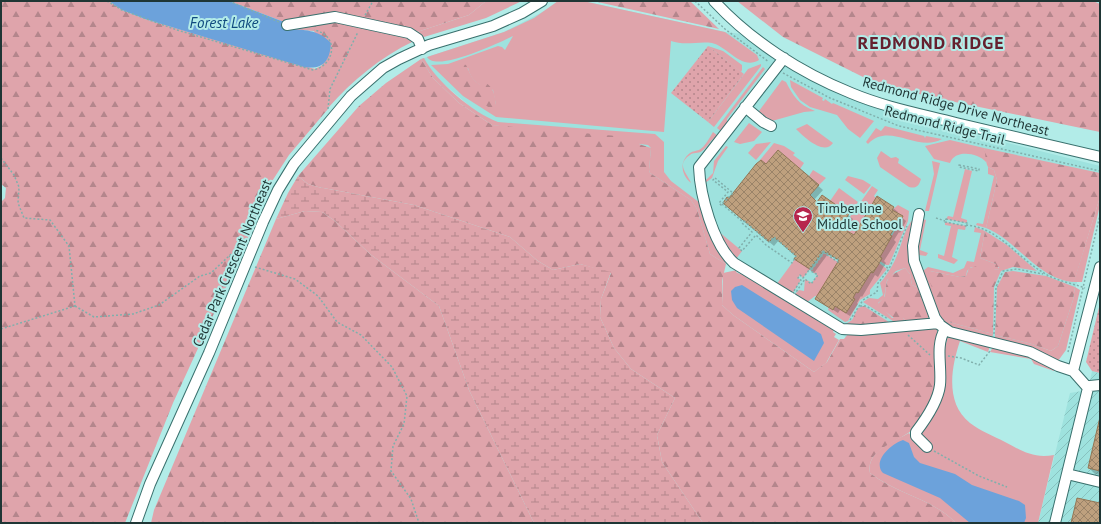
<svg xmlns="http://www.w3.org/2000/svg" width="1101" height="524" font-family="'PT Sans',sans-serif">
<defs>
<pattern id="industrial-furrows" width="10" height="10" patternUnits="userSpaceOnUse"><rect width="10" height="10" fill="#9ee2de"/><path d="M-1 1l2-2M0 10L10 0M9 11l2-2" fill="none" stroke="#88c2bf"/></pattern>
<pattern id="forest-firs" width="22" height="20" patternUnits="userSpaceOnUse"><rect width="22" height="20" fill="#dfa4ab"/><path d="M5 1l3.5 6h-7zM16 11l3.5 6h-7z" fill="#b4868c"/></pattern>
<pattern id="wetland-marsh" width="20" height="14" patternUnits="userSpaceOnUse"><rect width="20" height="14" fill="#dfa4ab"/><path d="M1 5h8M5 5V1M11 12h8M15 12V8" fill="none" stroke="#b4868c"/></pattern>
<pattern id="park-dots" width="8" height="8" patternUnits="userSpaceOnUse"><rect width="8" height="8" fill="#dfa4ab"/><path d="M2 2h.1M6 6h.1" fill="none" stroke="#b4868c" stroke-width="1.8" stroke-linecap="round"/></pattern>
<pattern id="building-cross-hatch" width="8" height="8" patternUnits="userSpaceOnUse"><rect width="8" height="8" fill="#bea07e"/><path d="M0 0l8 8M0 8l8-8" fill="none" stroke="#9a8368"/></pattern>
</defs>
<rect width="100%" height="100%" fill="#b2ece8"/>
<!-- built -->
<path fill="#9ee2de" d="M583,1L725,32L742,34L764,52L796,72L833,91L867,105L899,116L1100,166V174L1063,348L1036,349L953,328L849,339L710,254L492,125L426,69L421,59L504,32L550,8Z"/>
<!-- industrial -->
<path fill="url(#industrial-furrows)" d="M1092,371L1100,373V523H1038L1070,393L1082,391L1089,385Z"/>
<!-- grass -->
<path fill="#dfa4ab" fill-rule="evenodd" d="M486,1H522L486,18L424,37L417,32L469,15Z
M558,1H583L725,32L757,55L759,60C742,71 727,46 712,43C698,41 685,46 671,41L664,132L496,117L463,96L431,65L448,64L498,46L502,47L505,50L513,36C500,42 436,73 427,57L504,32L534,18ZM468,68C472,83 479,85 493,90L496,105L440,70Z
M362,22L400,33L414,41C379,58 353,80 328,108L330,89Z
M708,46L723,51L742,65V70L741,72Z
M424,58C436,81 473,113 498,122L655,134L664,142V172L671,181L700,203L726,264L710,254L697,209L691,200L650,173L649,170L651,148L648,145L492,125L459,103L433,78L421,59Z
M761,64V66L714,127L708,122L748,69Z
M763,67L765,69L727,119V124L722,132L717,128Z
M782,80L786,82C793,96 799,105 815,111L804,112L772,121L760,114L759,111Z
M790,80L823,98L822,100L824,101L825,99L832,104L833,103L874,121L860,138L848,129L837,115L810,107L800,100L791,87Z
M749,123L762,132L754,141L740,144L734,142Z
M807,124L833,143C824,156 804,137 796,129Z
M885,126L924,136L925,138L926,136L942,139C918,153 889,121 868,144L866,142L876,128L881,131Z
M713,132L718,136C710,139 709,146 702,151C698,154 693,152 690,155C675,165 688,174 691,183C681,175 679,161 690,153C693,151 696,151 699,150C705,147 710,137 713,132Z
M950,140L984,148L987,156L986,162C978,153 955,149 950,163L934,159L925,146Z
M771,142L756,160L748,153L756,144Z
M774,143L784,146L795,153L793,155L804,163L800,169L778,150L766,164L760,160Z
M726,146L728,147L718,161L712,178L705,183V181L713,173L714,161Z
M881,151L891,158L896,157L899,159L898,163L921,179C919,186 916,189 909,187L880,167L877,158Z
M932,161L940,163L929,211H925L934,174Z
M988,167L994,170L997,180L986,228L976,225L977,223L983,224L994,176L988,174Z
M965,169L972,171L961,218L967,220V223L946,219L948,216L953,217Z
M813,170L826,178L819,185L809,176Z
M848,176L863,180L871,185L864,194L845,180Z
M872,186L878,190L874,196L876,198L854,235L842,228Z
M839,188L858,202L849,214L830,201Z
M1100,197V205L1082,282H1073L1075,278Z
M898,205L909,211L908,221L889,265H886L880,261L882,258L880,257L903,216L892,210Z
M913,219C907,248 908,261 919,288L912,285L910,274L905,268L896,271L887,280L884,298L878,303L892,318H903L907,322L896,323L863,302L869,298L878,299L883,295L880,283C888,274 895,262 899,250C903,239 905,229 913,219Z
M923,219L926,220L920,250L928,253L926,256L919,255L917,243Z
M945,222L966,226L965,230L958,229L952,257L958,260L954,264L938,258V254L944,256L951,226L945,225Z
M975,227L985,231L980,258L996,264L1000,270L971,267L967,271L966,276L960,277L930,271L949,322L993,334L992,338C975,334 952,332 940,318L923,271L928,267L953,273L964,268L967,261L974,262L981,233L974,232Z
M718,231L742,251L736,259L730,253Z
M824,253L838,262L817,297L815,296L806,303L794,295L799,290L804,291L805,279L812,283L817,275L811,271Z
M795,259L810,269L803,278L800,275L798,278L801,280L792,294L776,285Z
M879,263L887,269L870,290V294L860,300L848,321L845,322L828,310L829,307L833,310L835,306L846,313L854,300L853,298L856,292L858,293L871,272L873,273Z
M737,270L736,272L740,274L741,273L834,330L833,332L836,334L834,337L839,340L826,363L814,372L733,315L722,305L723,273Z
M1075,287L1080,290L1066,350L1058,361L1030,347L995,339V335L1032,344L1051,351L1058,346L1073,300Z
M937,328V361L844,339L848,334Z
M948,336L990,346L988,352L960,341C951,368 945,403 970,423C980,431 994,436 1005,442C1022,451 1034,459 1054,455L1038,523H956C932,498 896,494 870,473C866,451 893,442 909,433L916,444L924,451L929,445L921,433Z
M993,347L1027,355L1055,370L1054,371L1034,364L1031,359L990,352Z"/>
<!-- forest -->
<path fill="url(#forest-firs)" d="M1,1H109L122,10L145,19L315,69L321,66L327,59L314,31L287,29L284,22L229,1H486L469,15L417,32L362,22L355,41L330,89L328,109L289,155L267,189L243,250L173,403L125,523H1V202L5,198L6,188L1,184Z
M593,1H690L719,29Z
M737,1H1093L1100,4V132L926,96L865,78L783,37Z
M421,59L433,78L459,103L492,125L640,138L639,144L651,148L649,170L650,173L691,200L697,209L710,254L726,264L722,281V305L733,315L814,372L827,362L840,339C876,340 911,325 937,361C936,373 937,386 934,398C932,406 923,417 918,424C905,442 865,446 870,473C896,494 932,498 956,523H703L662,462L657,435L675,398L631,369L614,348L600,317L601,299L611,273L580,264L553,270L538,261L510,237L414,205L318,187L308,184L298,176L359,106L386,83Z
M460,63L466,65C471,74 471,80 481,85L486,83C494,88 495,96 496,105L493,110L457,87L439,70Z
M984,148L1100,173V197L1075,279L1073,282C1036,278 1018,241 986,228L997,180L994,170L988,167C985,161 986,155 984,148Z
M305,211L322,212L335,221L370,254L439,306L469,390L534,523H151L154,510L276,219Z
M985,231L1007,245L1037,271L1013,267L1001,271L994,287L993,334L949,322L942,312L927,275L930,271L960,277L966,276L969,268L978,266L999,270V267H995L996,264L980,258Z
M905,268L910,274L912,285L919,288L929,316L927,320L907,322L903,318L895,319L877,305L885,296C887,275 887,277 905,268Z
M1013,271L1046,276L1075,287L1073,300L1058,346L1051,351L1032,344L995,335L997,287L1005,272Z
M864,306L892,324L857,328L844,325L852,320L858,308Z"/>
<!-- wetland -->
<path fill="url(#wetland-marsh)" d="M298,176L308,184L318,187L414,205L510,237L538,261L553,270L580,264L611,272L601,299L600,317L614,348L631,369L675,398L657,435L662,462L703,523H534L469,390L439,306L370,254L335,221L322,212L305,211L276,219L288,193Z"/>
<!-- park -->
<path fill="url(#park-dots)" d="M708,46L744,74L708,122L671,93Z
M1100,303V373L1092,371L1086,362Z"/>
<!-- water -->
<path fill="#6ca2db" d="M109,1H229L284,22L287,29C304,30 318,29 331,43C330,61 323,70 304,67L145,19L122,10Z
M742,285L821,334L824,343L814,361L737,308L732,300L731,291L735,287Z
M903,440L909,443L914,457L920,463L955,474L972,485L1019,501L1025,505L1026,518L1024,523H970L940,498L883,473C872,461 891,444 903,440Z"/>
<!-- shadow -->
<path fill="#0003" d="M778,151L823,190L814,200L817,204L823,196L853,219L844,231L854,237L893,208L898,212L897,213L906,221L900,233L899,232L894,240L896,242L884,261L886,263L884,266L878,277L875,275L862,297L861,296L857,303L858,304L850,316L840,310L838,313L816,299L839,261L828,254L814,273L800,263L795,259L797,256L779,240L774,246L728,207L729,199L766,166Z
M1100,422V475L1095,474L1089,468Z"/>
<!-- building -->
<path fill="url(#building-cross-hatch)" stroke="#927655" d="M778,150L819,185L810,195L817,202L822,195L849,214L840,227L854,235L877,196L894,207L892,210L903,216L896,230L894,229L890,235L892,236L880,257L882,258L880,262L873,273L871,272L858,293L856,292L853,298L855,299L846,313L835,306L833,310L815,299L839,260L823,251L810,269L794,259L796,256L774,237L769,242L723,203L727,197L729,198L756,164L761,160L766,164Z
M1100,417V471L1088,468Z
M1077,498L1100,503V523H1071Z"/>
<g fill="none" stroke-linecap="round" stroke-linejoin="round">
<defs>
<path id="minor" d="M714,1C751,41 801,73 851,93C884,107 921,114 956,123C1004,134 1052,146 1100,157
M287,25L335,17L409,33L418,39L422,49
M784,58L699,167C700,195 713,244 734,263L842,329L861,330L939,323
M745,107L763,122L771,126
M919,214L913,246L914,261L935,318L940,325L950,332L1030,352L1058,366L1073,371L1088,388
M1073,371L1100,267
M927,447L916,436V432C926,419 938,402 940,385C942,366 935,346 945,329
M1067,474L1100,482
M136,523L150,484L209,353L263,222L278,190L294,164L351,96L383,68L399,59L429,45L493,26L522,13L542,1
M1055,523L1088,388L1090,386L1100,385"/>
</defs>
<!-- minor casing -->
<use href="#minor" stroke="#39706d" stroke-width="12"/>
<!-- path -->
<path stroke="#80afac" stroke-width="1.5" stroke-dasharray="2 2" stroke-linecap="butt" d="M107,1L122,10L177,30L313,70C335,66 340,35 314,30
M229,1L279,22
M695,1L725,29L769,62
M365,15L373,1
M783,73L830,98L899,126L1100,171
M328,109L330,89L358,32
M1,158L14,175L19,187L18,203L24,218L50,220L69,246L75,306
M959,165L979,169V171L959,167Z
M715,178L733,193L721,205L719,203L728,192L713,180Z
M722,204L743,222
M936,218L945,221
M946,219L967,223L966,226L945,222Z
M744,221L769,242L774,237L796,256L792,263L766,245L756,235L742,251L739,248L752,232L742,223Z
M966,225C1000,228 1017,258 1044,273C1056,281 1072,283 1085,288
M823,251L839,260L838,262L824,253L811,271L818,275L811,284L805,279L794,295L792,294L801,280L798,278L800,275L803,278Z
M229,256L238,260
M880,262L889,269
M255,267L295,279L318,296L337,322L361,335L392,367L407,396L404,424L393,446L391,471L411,499L419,523
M75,306L94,317L133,314L159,305L200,276L211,273L246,240
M860,306H866L888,319
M850,320L863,300L877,292L878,283L889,269L907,226
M1,329L75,306
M994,334L996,287L1003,271L1017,269L1043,274
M908,335L930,355
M1068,352L1100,215
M948,356L961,358L979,365L990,351
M934,451L979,476L1007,487"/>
<!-- minor -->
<use href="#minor" stroke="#fff" stroke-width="10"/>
</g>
<!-- icons -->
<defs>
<symbol id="school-pin" viewBox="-11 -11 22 30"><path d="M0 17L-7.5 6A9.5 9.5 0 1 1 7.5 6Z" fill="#b7264d" stroke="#b2ece8"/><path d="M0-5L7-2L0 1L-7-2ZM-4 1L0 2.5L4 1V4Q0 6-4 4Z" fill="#fff"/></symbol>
</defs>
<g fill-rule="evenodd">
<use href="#school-pin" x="792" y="205" width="22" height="30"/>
</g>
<g text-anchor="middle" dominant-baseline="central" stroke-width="4" stroke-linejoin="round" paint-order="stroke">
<!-- street labels -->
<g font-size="14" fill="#1f3635" stroke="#b2ece8">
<text transform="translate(956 106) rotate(15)">Redmond Ridge Drive Northeast</text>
<text transform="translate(945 125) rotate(14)">Redmond Ridge Trail</text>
<text transform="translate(232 263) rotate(-67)">Cedar Park Crescent Northeast</text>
</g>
<!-- poi labels -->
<g font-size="14" fill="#1f3635" stroke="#b2ece8" text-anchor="start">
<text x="817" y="208">Timberline<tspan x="817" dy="16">Middle School</tspan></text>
</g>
<!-- water labels -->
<g font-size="15" font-style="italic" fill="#0f497e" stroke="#b2ece8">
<text x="224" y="22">Forest Lake</text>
</g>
<!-- district labels -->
<g font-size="18" font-weight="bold" letter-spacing="1" fill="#65202e" stroke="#b2ece8">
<text x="931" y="42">REDMOND RIDGE</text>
</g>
</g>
<!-- border -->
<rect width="1101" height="524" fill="none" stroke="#1f3635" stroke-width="4"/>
</svg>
